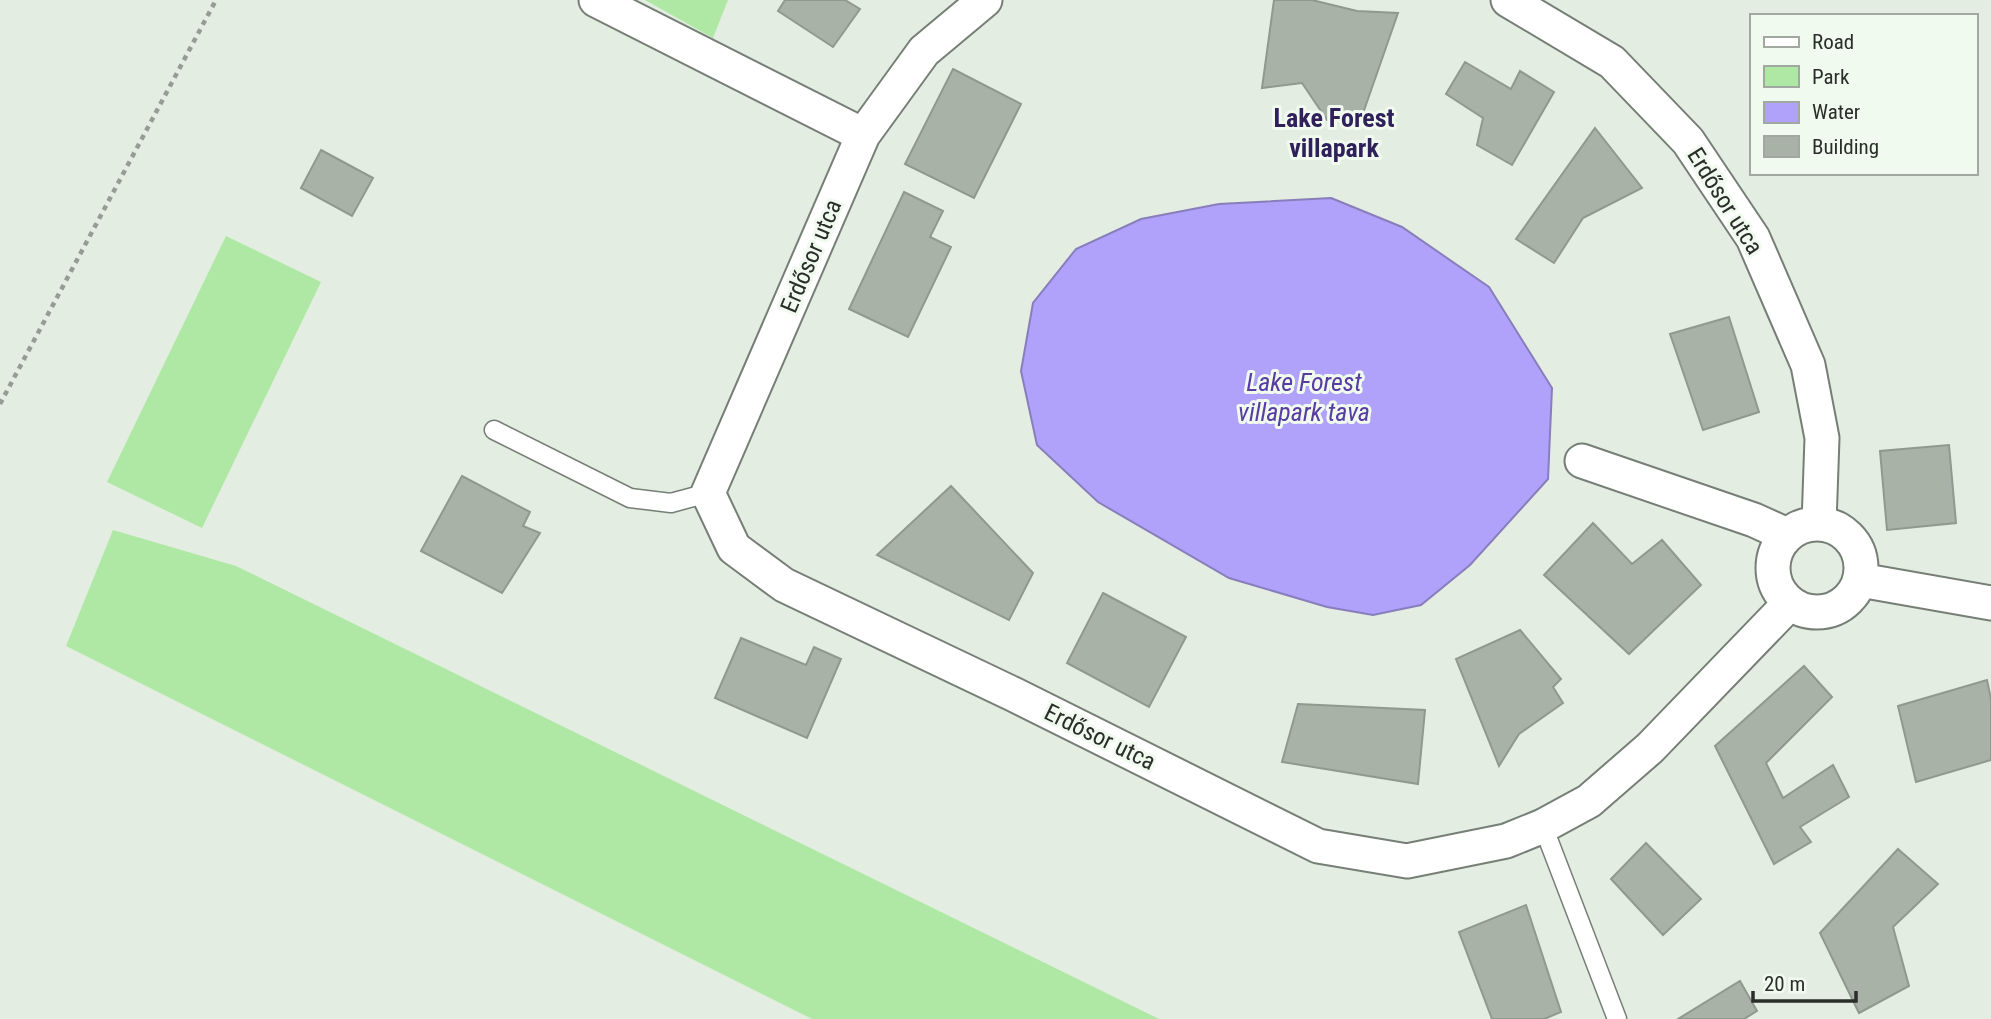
<svg xmlns="http://www.w3.org/2000/svg" width="1991" height="1019" font-family="'Roboto Condensed',sans-serif">
<rect width="100%" height="100%" fill="#e3ede1"/>
<!-- green -->
<path fill="#afe8a4" d="M645,0H728L713,38Z
M226,236L321,282L202,528L107,482Z
M113,530L236,566L1159,1019H812L66,646Z"/>
<!-- water -->
<path fill="#b0a1fa" stroke="#887ebb" stroke-width="2" d="M1331,198L1402,227L1489,287L1552,388L1548,479L1470,565L1421,605L1373,615L1327,607L1229,578L1098,502L1037,445L1021,371L1033,303L1076,249L1141,219L1219,204Z"/>
<!-- building -->
<path fill="#a9b2a7" stroke="#90998e" stroke-width="2" d="M785,0H845L860,9L833,47L778,11Z
M1274,0H1312L1357,11L1398,13L1360,122L1327,120L1302,83L1262,88Z
M1465,62L1511,89L1520,71L1554,92L1512,165L1477,145L1483,118L1446,94Z
M953,69L1021,104L974,198L905,164Z
M1595,128L1642,188L1583,218L1554,263L1516,239Z
M321,150L373,178L352,216L301,188Z
M904,192L943,211L930,237L951,247L908,337L849,309Z
M1729,317L1759,412L1703,430L1670,334Z
M1949,445L1956,523L1887,530L1880,451Z
M462,476L530,512L523,526L540,533L502,593L421,551Z
M951,486L1033,573L1009,620L877,555Z
M1593,523L1632,564L1662,540L1701,585L1629,654L1544,575Z
M1103,593L1186,637L1149,707L1067,663Z
M1520,630L1561,679L1553,687L1563,703L1519,734L1499,766L1456,659Z
M741,638L806,665L814,647L841,659L807,738L715,698Z
M1804,666L1832,697L1766,763L1783,798L1833,765L1849,797L1800,827L1811,842L1774,864L1715,746Z
M1987,680L1991,699V760L1916,782L1898,706Z
M1298,704L1425,710L1418,784L1282,762Z
M1646,843L1701,899L1663,935L1611,879Z
M1898,849L1938,884L1893,927L1909,986L1859,1013L1820,933Z
M1526,905L1561,1012L1544,1019H1492L1459,932Z
M1740,981L1757,1011L1744,1019H1678Z"/>
<g fill="none" stroke-linecap="round" stroke-linejoin="round">
<defs>
<path id="lane" d="M494,430L630,498L671,503L708,493
M1543,826L1617,1019"/>
<path id="street" d="M596,0L863,135
M985,0L924,51L863,135L708,493L734,548L784,585L1013,694L1318,846L1407,861L1506,841L1543,826L1589,801L1650,748L1790,603
M1508,0L1612,62L1688,141L1753,238L1808,365L1822,438L1819,524
M1582,461L1754,520L1787,535
M1773 568a44 44 0 1 1 88 0a44 44 0 1 1-88 0Z
M1860,580L1991,603"/>
</defs>
<!-- lane casing -->
<use href="#lane" stroke="#767f75" stroke-width="21"/>
<!-- street casing -->
<use href="#street" stroke="#767f75" stroke-width="37"/>
<!-- path -->
<path stroke="#959c93" stroke-width="4.5" stroke-dasharray="5 5" stroke-linecap="butt" d="M0,404L216,0"/>
<!-- lane -->
<use href="#lane" stroke="#fff" stroke-width="18"/>
<!-- street -->
<use href="#street" stroke="#fff" stroke-width="33"/>
</g>
<g text-anchor="middle" dominant-baseline="central" stroke-width="6" stroke-linejoin="round" paint-order="stroke">
<!-- street labels -->
<g font-size="24" fill="#2a2d29" stroke="#f0faee">
<text transform="translate(1725 201) rotate(58)">Erdősor utca</text>
<text transform="translate(811 256) rotate(-67)">Erdősor utca</text>
<text transform="translate(1100 737) rotate(26)">Erdősor utca</text>
</g>
<!-- neighbourhood labels -->
<g font-size="26" font-weight="bold" fill="#30215b" stroke="#f0faee">
<text x="1334" y="118">Lake Forest<tspan x="1334" dy="30">villapark</tspan></text>
</g>
<!-- water labels -->
<g font-size="26" font-style="italic" fill="#573ca2" stroke="#f0faee">
<text x="1304" y="382">Lake Forest<tspan x="1304" dy="30">villapark tava</tspan></text>
</g>
</g>
<!-- legend -->
<rect x="1750" y="14" width="228" height="161" fill="#f0faee" stroke="#a1a89f" stroke-width="2"/>
<rect x="1764" y="37" width="35" height="10" fill="#ffffff" stroke="#a1a89f" stroke-width="2"/>
<text x="1812" y="49" font-size="21" fill="#2a2d29">Road</text>
<rect x="1764" y="66" width="35" height="21" fill="#afe8a4" stroke="#a1a89f" stroke-width="2"/>
<text x="1812" y="84" font-size="21" fill="#2a2d29">Park</text>
<rect x="1764" y="102" width="35" height="21" fill="#b0a1fa" stroke="#a1a89f" stroke-width="2"/>
<text x="1812" y="119" font-size="21" fill="#2a2d29">Water</text>
<rect x="1764" y="136" width="35" height="21" fill="#a9b2a7" stroke="#a1a89f" stroke-width="2"/>
<text x="1812" y="154" font-size="21" fill="#2a2d29">Building</text>
<!-- scale -->
<path d="M1753 991v10h103v-10" fill="none" stroke="#2a2d29" stroke-width="3.5"/>
<text x="1764" y="991" font-size="21" fill="#2a2d29" stroke="#f0faee" stroke-width="5" paint-order="stroke">20 m</text>
</svg>
